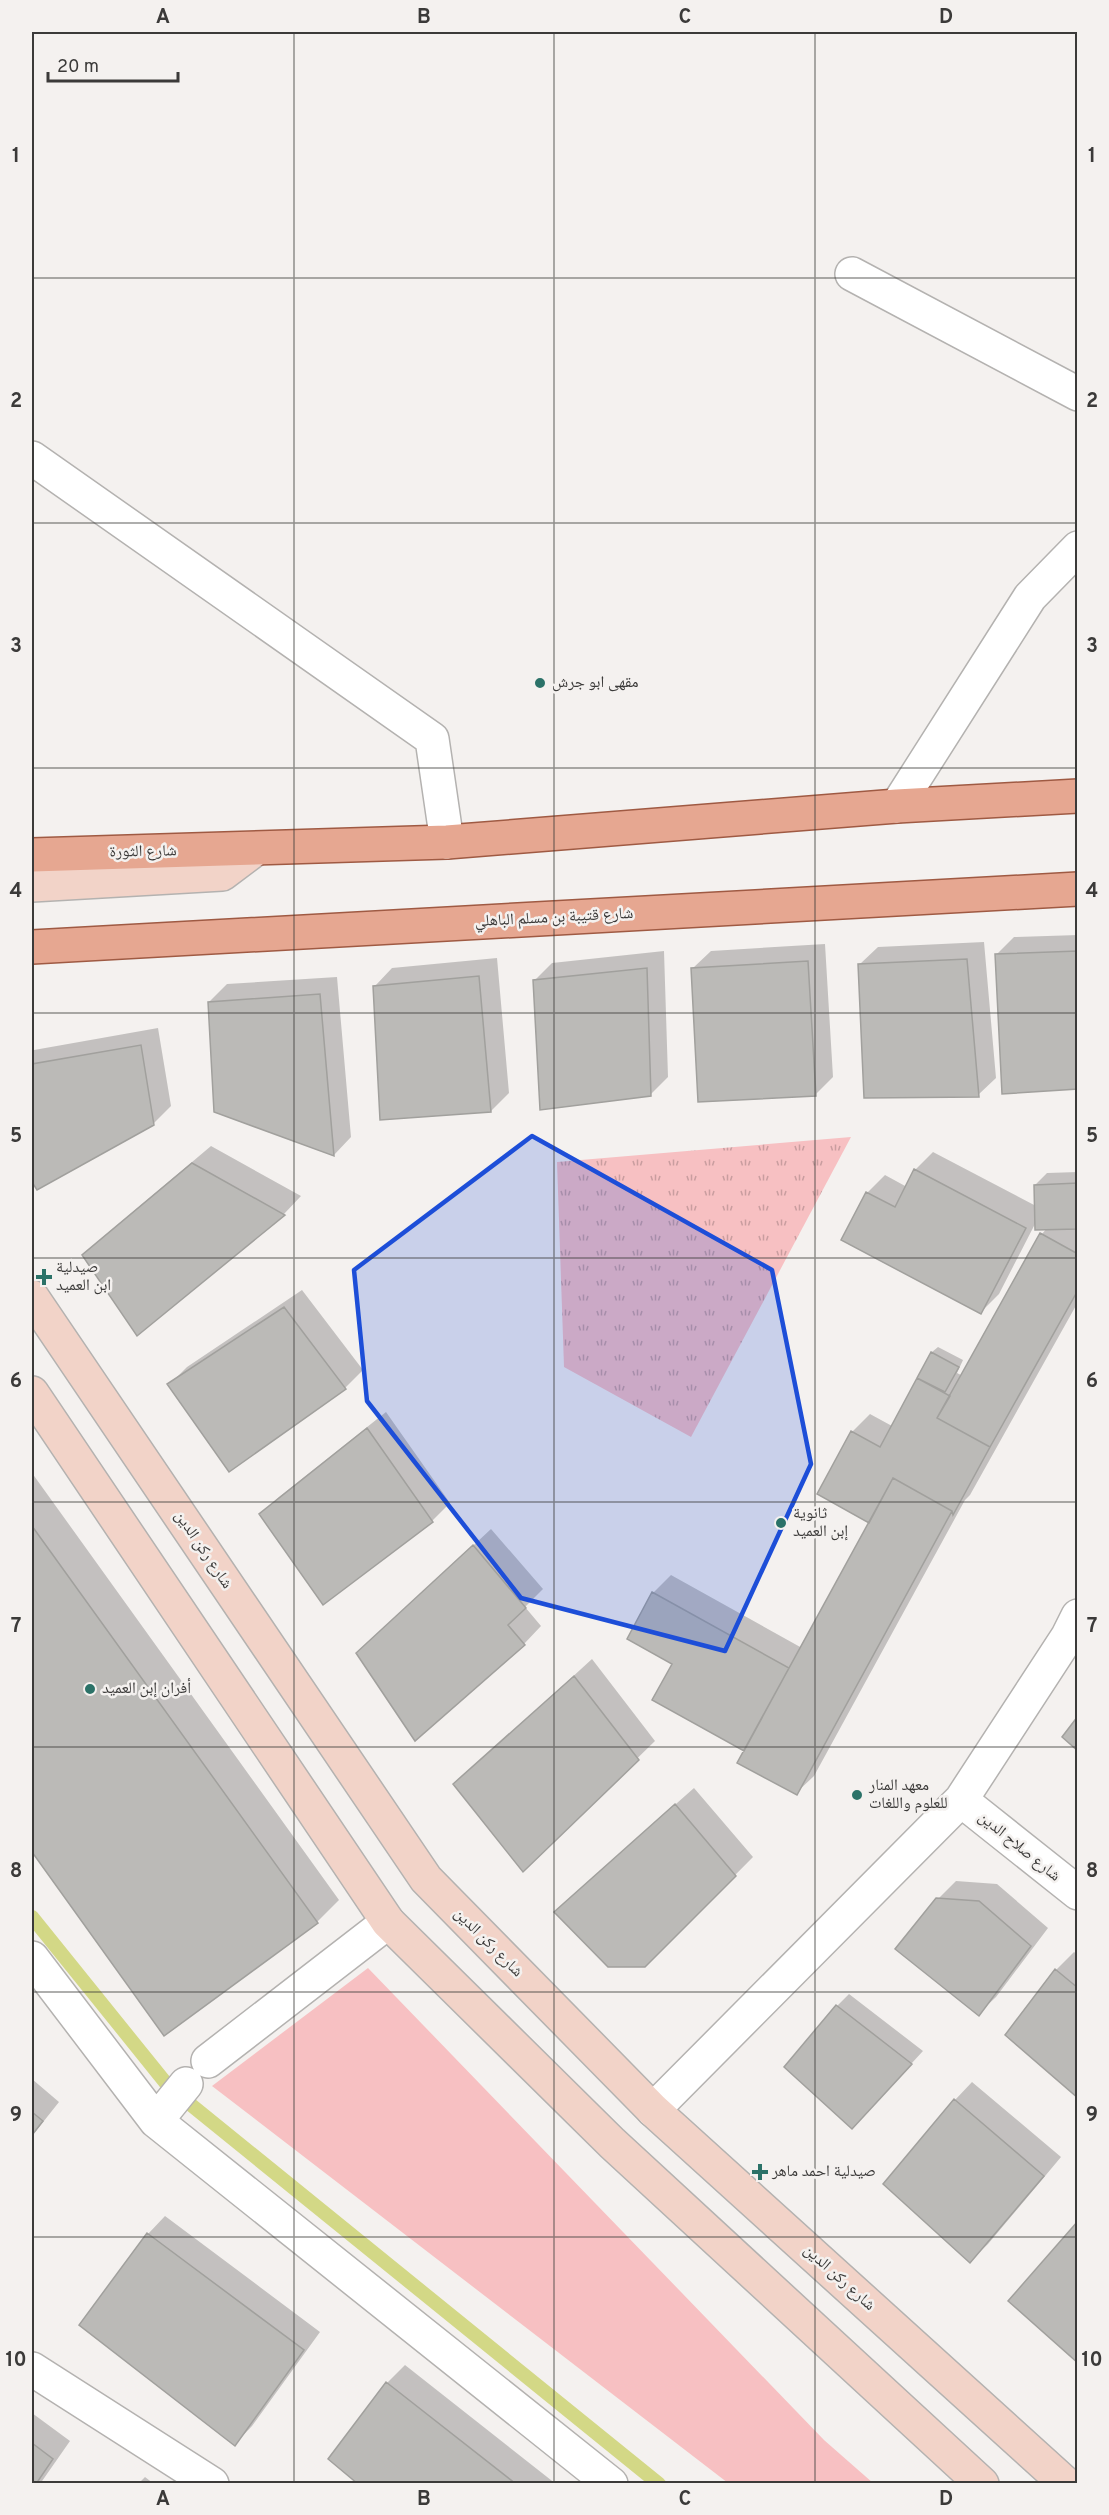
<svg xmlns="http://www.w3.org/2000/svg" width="1109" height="2515" font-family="Overpass,'Noto Naskh Arabic',sans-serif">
<defs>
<pattern id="grass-tufts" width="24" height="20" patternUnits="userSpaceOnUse" patternTransform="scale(1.5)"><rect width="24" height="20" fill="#f7c0c2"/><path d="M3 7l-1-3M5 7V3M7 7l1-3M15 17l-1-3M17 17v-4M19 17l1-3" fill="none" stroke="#c99d9f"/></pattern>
</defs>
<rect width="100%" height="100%" fill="#f4f1ef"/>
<!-- grass -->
<path fill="url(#grass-tufts)" d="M851,1137L691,1437L564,1367L557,1162Z"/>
<!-- park -->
<path fill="#f7c0c2" d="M368,1968L824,2440L873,2483H728L212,2086Z"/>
<!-- shadow -->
<path fill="#0003" d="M1078,935V1088L996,955L1014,937Z
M984,942L996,1078L978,1095L860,964L878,947Z
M825,944L833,1077L815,1095L693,968L711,951Z
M664,951L668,1077L650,1095L534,981L552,963Z
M497,958L509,1093L491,1111L375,986L392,968Z
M337,977L351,1137L334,1155L216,1111L209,1002L227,984Z
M158,1028L171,1106L153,1124L37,1188L32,1179V1053L34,1050Z
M211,1146L301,1196L284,1214L138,1333L84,1256L102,1238Z
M933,1152L1036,1206L1035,1185L1047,1173L1078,1172V1302L970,1495L965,1500L814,1776L796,1793L746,1751L674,1663L653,1593L671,1575L802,1648L871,1522L852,1432L870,1414L892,1426L932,1352L938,1347L963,1360L957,1373L963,1376L1042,1234L1047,1228L1036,1222L999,1294L981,1312L867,1193L885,1175L907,1187L915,1170Z
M302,1290L363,1370L345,1388L169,1385L187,1367Z
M386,1412L450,1503L432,1521L261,1515L279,1497Z
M32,1473L339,1900L317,1922L164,2033L32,1850Z
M491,1529L543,1589L525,1607L541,1626L524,1644L376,1636Z
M592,1659L655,1741L523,1870L455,1784Z
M694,1788L753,1857L645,1966L573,1895Z
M956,1881L997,1884L1048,1928L996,1997L978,2014L938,1899Z
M1074,1952L1078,1955V2096L1056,1970Z
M849,1994L923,2051L864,2115L837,2006Z
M32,2079L59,2102L32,2136Z
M972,2082L1061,2157L988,2244L970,2261L885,2184L955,2100Z
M165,2216L320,2332L252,2426L235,2444L148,2234Z
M405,2365L556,2484H361L330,2459L387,2383Z
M32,2413L70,2441L40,2484H32Z
M145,2477L154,2484H138Z"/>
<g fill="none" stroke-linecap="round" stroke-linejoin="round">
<!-- stream -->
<path stroke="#d3d886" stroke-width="14" d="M32,1917L169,2087L659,2484"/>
</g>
<!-- building -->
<path fill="#bbbab7" stroke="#a1a09d" stroke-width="1.5" d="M1078,951V1089L1002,1094L995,954Z
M967,959L979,1097L864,1098L858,964Z
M808,961L816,1096L698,1102L691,968Z
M647,968L651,1096L540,1110L533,980Z
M479,976L491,1112L380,1120L373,986Z
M320,994L334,1156L214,1112L208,1002Z
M141,1045L154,1125L37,1190L32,1182V1064Z
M192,1163L285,1215L137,1336L82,1255Z
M914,1169L1026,1228L981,1314L841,1240L866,1192L895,1207Z
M1078,1183V1229L1035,1230L1034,1185Z
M1040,1233L1078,1254V1290L990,1447L937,1418Z
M284,1307L346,1389L229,1472L167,1384Z
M931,1352L959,1367L945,1392L917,1378Z
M917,1378L950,1396L937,1418L990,1447L953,1515L952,1511L893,1478L869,1523L817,1494L851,1431L880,1447Z
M367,1428L433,1522L323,1605L259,1514Z
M893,1478L952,1511L797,1795L737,1763Z
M32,1526L318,1923L164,2036L32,1852Z
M473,1545L526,1608L508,1625L525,1645L415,1741L356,1653Z
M652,1592L789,1668L744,1751L652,1700L672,1664L627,1639Z
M574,1676L639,1760L523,1872L453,1784Z
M1078,1716V1751L1062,1737Z
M675,1804L736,1876L645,1967H608L554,1912Z
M936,1898L979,1901L1031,1946L979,2016L895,1949Z
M1055,1969L1078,1988V2098L1005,2035Z
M836,2005L912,2064L852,2129L784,2067Z
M954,2099L1044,2176L970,2263L883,2184Z
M32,2112L43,2121L32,2135Z
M1078,2221V2363L1008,2301Z
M147,2233L304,2350L235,2446L79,2325Z
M386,2382L516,2484H358L328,2459Z
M32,2443L53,2459L36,2484H32Z"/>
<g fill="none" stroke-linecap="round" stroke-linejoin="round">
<defs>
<path id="minor" d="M852,274L1078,394
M32,458L432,739L447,842
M897,806L1030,597L1078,548
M961,1800L1078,1893
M32,1958L156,2121L611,2484
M208,2061L388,1922
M653,2110L961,1800L1068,1636L1078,1616
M156,2121L186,2084
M32,2369L212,2484"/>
<path id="secondary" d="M32,885L222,874L254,850
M32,1297L426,1879L653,2110L1066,2484
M32,1393L388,1922L612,2143L982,2484"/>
<path id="primary" d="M32,855L447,842L897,806L1078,796
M32,947L1078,889"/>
</defs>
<!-- minor casing -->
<use href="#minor" stroke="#b4b2b0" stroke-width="36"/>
<!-- secondary casing -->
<use href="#secondary" stroke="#b4b2b0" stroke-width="36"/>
<!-- primary casing -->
<use href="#primary" stroke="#9f5a43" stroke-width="36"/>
<!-- minor -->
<use href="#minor" stroke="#fff" stroke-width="33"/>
<!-- secondary -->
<use href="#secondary" stroke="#f2d3c8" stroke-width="33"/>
<!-- primary -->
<use href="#primary" stroke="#e6a791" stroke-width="33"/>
</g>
<!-- marked area -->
<path fill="#1d4ed8" fill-opacity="0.2" stroke="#1d4ed8" stroke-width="4.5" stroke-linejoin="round" d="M532,1136L772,1270L811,1464L725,1651L521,1598L367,1401L354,1270Z"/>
<!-- grid -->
<path fill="none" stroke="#3b3a39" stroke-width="1.5" stroke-opacity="0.55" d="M294,32V2484M554,32V2484M815,32V2484M32,278H1078M32,523H1078M32,768H1078M32,1013H1078M32,1258H1078M32,1502H1078M32,1747H1078M32,1992H1078M32,2237H1078"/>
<!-- markers -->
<g fill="#2b7268" stroke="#f4f1ef" stroke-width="2">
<circle cx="540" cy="683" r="6"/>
<path d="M41 1268h6v6h6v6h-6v6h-6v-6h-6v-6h6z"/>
<circle cx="781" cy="1523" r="6"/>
<circle cx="90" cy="1689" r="6"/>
<circle cx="857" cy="1795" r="6"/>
<path d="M757 2163h6v6h6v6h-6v6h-6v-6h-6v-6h6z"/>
</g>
<g text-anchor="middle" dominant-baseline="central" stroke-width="5" stroke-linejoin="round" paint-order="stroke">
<!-- poi labels -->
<g font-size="16" fill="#3b3a39" stroke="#f4f1ef" text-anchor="start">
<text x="552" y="683">مقهى ابو جرش</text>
<text x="56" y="1268">صيدلية<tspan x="56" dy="18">ابن العميد</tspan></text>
<text x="793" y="1514">ثانوية<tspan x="793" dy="18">إبن العميد</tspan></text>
<text x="102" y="1689">أفران إبن العميد</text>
<text x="869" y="1786">معهد المنار<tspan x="869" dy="18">للعلوم واللغات</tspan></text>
<text x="772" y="2172">صيدلية احمد ماهر</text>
</g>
<!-- street labels -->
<g font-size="16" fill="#3b3a39" stroke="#f4f1ef">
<text transform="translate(143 852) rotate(-1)">شارع الثورة</text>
<text transform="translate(554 918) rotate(-3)">شارع قتيبة بن مسلم الباهلي</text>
<text transform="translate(203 1550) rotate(56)">شارع ركن الدين</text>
<text transform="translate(1019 1847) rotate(39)">شارع صلاح الدين</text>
<text transform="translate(488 1943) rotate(45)">شارع ركن الدين</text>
<text transform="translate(839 2278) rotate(42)">شارع ركن الدين</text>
</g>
</g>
<!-- border -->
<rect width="1109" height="2515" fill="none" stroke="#f4f1ef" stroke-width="66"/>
<!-- scale -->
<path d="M48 72v9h130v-9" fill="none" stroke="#3b3a39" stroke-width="3"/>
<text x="57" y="72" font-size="18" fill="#3b3a39" stroke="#f4f1ef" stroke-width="4.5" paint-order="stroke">20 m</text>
<rect x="33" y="33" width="1043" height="2449" fill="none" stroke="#3b3a39" stroke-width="2"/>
<g font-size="20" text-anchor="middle" font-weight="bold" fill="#3b3a39">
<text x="163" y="23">A</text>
<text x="424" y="23">B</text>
<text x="685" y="23">C</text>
<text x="946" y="23">D</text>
<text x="16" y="162">1</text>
<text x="1092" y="162">1</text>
<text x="16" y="407">2</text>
<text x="1092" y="407">2</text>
<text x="16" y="652">3</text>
<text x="1092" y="652">3</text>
<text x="16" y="897">4</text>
<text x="1092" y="897">4</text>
<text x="16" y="1142">5</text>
<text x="1092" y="1142">5</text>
<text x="16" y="1387">6</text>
<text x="1092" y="1387">6</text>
<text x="16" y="1632">7</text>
<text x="1092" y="1632">7</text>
<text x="16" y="1877">8</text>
<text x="1092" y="1877">8</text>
<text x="16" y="2121">9</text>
<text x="1092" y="2121">9</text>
<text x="16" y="2366">10</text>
<text x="1092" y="2366">10</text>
<text x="163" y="2505">A</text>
<text x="424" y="2505">B</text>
<text x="685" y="2505">C</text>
<text x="946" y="2505">D</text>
</g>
</svg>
